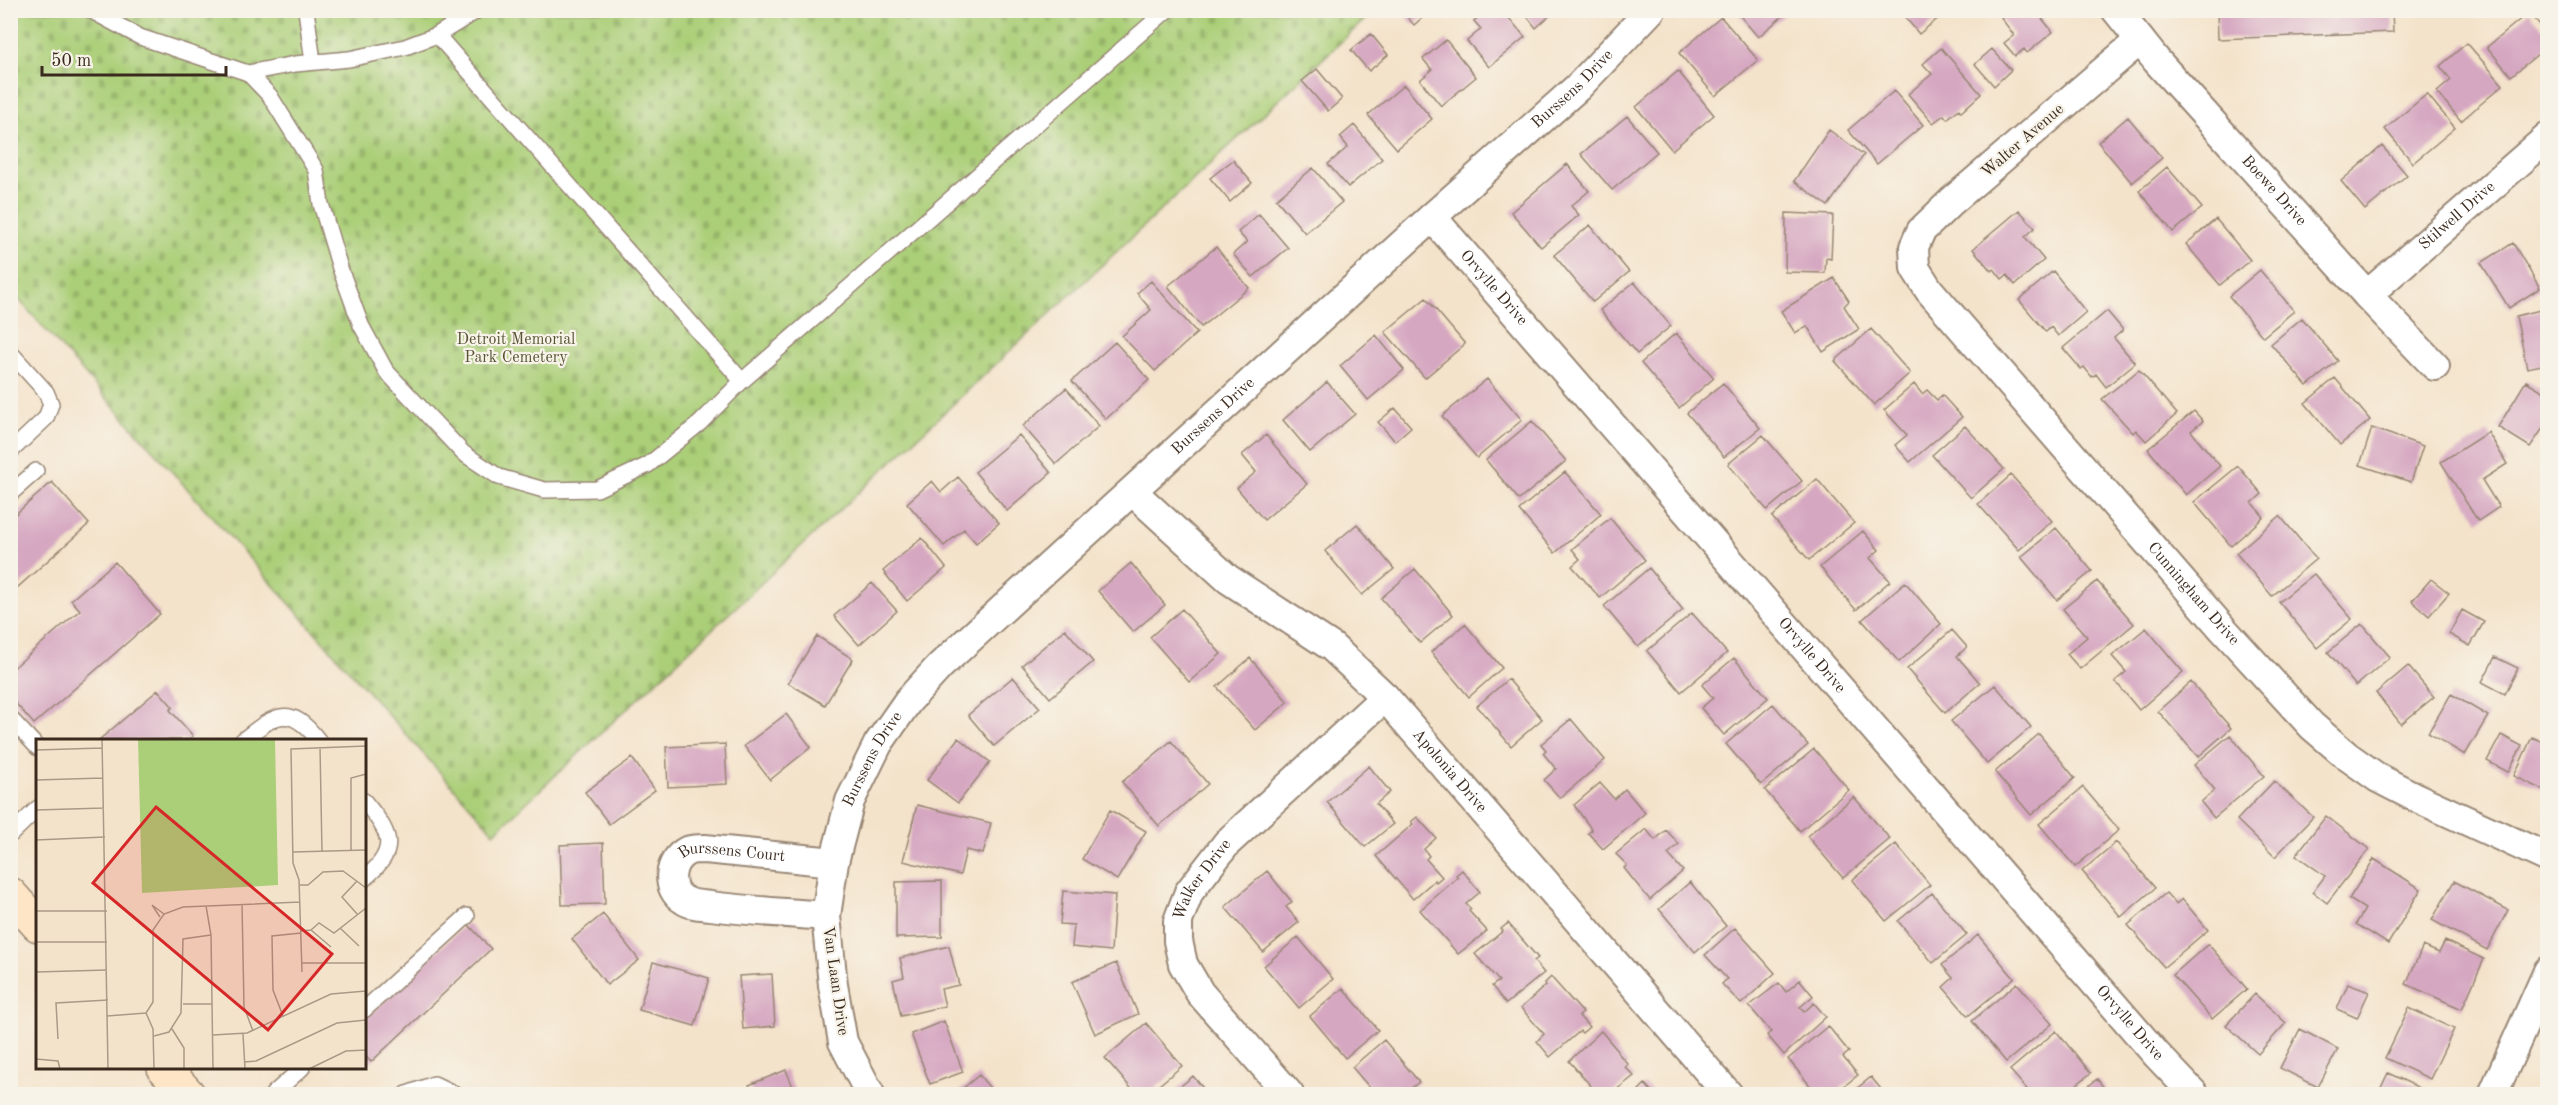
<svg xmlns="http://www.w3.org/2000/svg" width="2558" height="1105" font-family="'Old Standard TT',serif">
<defs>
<pattern id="cemetery-stones" width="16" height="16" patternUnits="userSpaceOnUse" patternTransform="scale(1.5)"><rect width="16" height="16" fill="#abcf78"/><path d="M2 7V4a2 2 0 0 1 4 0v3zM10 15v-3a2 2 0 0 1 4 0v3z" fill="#94b267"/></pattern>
</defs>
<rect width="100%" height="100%" fill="#f7f3e8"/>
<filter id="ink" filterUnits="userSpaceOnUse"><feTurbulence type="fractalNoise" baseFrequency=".0167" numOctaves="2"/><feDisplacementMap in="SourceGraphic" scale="12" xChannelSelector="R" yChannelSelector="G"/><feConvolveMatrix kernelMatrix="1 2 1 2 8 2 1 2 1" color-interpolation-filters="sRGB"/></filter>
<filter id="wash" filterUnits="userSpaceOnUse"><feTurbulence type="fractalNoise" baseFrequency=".008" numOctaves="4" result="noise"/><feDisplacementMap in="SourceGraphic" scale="24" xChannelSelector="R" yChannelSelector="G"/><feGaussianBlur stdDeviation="1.35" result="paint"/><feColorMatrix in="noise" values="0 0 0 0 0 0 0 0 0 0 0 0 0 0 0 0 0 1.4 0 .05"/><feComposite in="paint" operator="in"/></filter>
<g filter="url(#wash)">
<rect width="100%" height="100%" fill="#f4e3cb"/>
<!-- cemetery -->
<path fill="url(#cemetery-stones)" stroke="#737c4b" stroke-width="1.5" d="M10,11H1374L494,833L11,291Z"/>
<g id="blocks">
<!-- building -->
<path fill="#d6a7c1" d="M1401,10H1431L1414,25Z
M1487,10H1502L1525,37L1489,67L1467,41L1481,29L1474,21Z
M1522,10H1556L1536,28Z
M1735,10H1790L1758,37Z
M1903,10H1937L1941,16L1919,34L1901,12Z
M2011,10H2035L2053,32L2027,53L2024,49L2015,56L2004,43L2014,35L2001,18Z
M2217,10H2392L2393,32L2218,39Z
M2529,12L2548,34V46L2511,76L2487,47Z
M1721,17L1758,60L1715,96L1679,53Z
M1371,34L1388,55L1369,71L1351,50Z
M1446,40L1476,77L1441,106L1420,80L1432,70L1423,59Z
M2467,43L2503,85L2461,121L2437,92L2451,80L2440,66Z
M1941,48L1981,94L1961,112L1959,109L1947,119L1944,115L1933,123L1908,94L1932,74L1923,64Z
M1992,49L2011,70L1994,86L1975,64Z
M1317,69L1342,99L1328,111L1302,81Z
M1678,71L1714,115L1672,150L1636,107Z
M1404,85L1432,119L1397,149L1368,115Z
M1894,91L1923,125L1877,164L1848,130Z
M2427,94L2455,128L2413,163L2385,129Z
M1627,116L1657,152L1612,190L1581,154Z
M2128,117L2162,158L2132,183L2098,142Z
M1354,125L1382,159L1348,187L1328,164L1348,147L1340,137Z
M1829,130L1864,155L1828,206L1794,181Z
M2382,146L2407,175L2365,210L2341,181Z
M1233,160L1252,183L1230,202L1210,178Z
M1567,164L1589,191L1571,206L1579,215L1541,247L1511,212Z
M2167,167L2202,208L2173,232L2139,191Z
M1313,168L1342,202L1305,233L1276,199Z
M2019,210L2035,228L2025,237L2044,260L2015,285L2007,275L2002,279L1994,269L1991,271L1973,249Z
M1786,213L1833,215L1831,259L1826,258L1825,273L1785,272Z
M1259,214L1288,248L1253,277L1233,254L1247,242L1238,232Z
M2216,219L2250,260L2220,285L2186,244Z
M1590,225L1629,272L1593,302L1554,255Z
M2513,243L2540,288L2509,308L2481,263Z
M1216,247L1249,288L1201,327L1168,286Z
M2260,270L2294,311L2263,337L2229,296Z
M2053,271L2086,312L2058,336L2051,327L2046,332L2019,300Z
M1834,278L1849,301L1844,306L1859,329L1823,352L1807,326L1795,333L1781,311Z
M1151,281L1197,333L1155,371L1122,336L1151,310L1137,293Z
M1634,282L1671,326L1637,354L1600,310Z
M1426,298L1465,344L1425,378L1385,332Z
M2548,308V364L2527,368L2516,316Z
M2107,311L2123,330L2114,338L2135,363L2106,387L2096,374L2092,377L2084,367L2081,369L2063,348Z
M2302,318L2338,361L2307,386L2271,344Z
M1871,329L1910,373L1874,405L1835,361Z
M1676,333L1714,378L1679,408L1641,363Z
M1376,335L1404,370L1368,400L1340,366Z
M1115,342L1149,380L1106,419L1072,381Z
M2139,370L2177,414L2146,441L2136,430L2133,433L2102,399Z
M2335,378L2370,420L2340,445L2305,403Z
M1487,379L1522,420L1477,458L1442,416Z
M2526,381L2548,394V421L2530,447L2498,427Z
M1327,382L1355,414L1310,452L1283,420Z
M1723,383L1760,428L1724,457L1687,413Z
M1914,384L1922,394L1927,390L1937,400L1942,395L1962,417L1910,462L1895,445L1907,435L1884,410Z
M1066,388L1099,426L1056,464L1023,426Z
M1395,408L1411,427L1395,441L1378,422Z
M2194,411L2203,421L2191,431L2220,466L2186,495L2148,449Z
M1532,421L1566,461L1519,500L1486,460Z
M1965,426L2004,469L1971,498L1932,455Z
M2372,428L2423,446L2411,482L2360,465Z
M2488,432L2507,464L2482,480L2499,507L2478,521L2441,462Z
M1019,435L1051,473L1007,511L975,472Z
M1266,435L1307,484L1264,520L1237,488L1256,472L1242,455Z
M1763,435L1802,481L1767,510L1728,464Z
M2238,466L2262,494L2252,503L2264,517L2231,546L2194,502Z
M1565,472L1601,514L1555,553L1519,510Z
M2011,475L2052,521L2019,550L1978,504Z
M958,477L999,523L976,543L964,529L944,546L907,503L932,481L941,492Z
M1817,479L1854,523L1809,560L1772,517Z
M52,482L89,524L10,594V519Z
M2280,516L2316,559L2272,596L2236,553Z
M1610,518L1645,560L1600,598L1572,566L1580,559L1572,549Z
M1357,524L1394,569L1362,595L1325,551Z
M2056,528L2092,571L2057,600L2021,557Z
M1863,531L1879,550L1870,558L1890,581L1856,610L1820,567Z
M922,538L946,568L907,601L883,571Z
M115,562L160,614L34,724L10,697V671L80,610L71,600Z
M1131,563L1165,605L1133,632L1098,591Z
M1649,568L1683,610L1638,647L1604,606Z
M1415,569L1453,615L1420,643L1381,598Z
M2314,574L2352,619L2317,648L2279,602Z
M2431,579L2449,593L2429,616L2412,601Z
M2097,581L2134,624L2080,669L2067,654L2087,637L2063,609Z
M1905,582L1941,624L1899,662L1862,620Z
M872,583L897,611L859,645L834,616Z
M1182,609L1221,654L1189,682L1150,637Z
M2462,610L2484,622L2470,646L2449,634Z
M1692,613L1727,653L1681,692L1647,651Z
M1465,624L1502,668L1469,697L1431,652Z
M2362,624L2390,657L2356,686L2328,652Z
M2146,628L2183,672L2139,710L2115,681L2126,672L2112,656Z
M1065,629L1093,662L1050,698L1022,665Z
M1952,630L1967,647L1957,656L1980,683L1945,713L1907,669Z
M817,636L853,659L825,705L788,683Z
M2495,657L2518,668L2505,694L2482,682Z
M1250,658L1288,702L1255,730L1217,687Z
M1734,658L1768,698L1724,735L1701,708L1713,698L1702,685Z
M2408,666L2434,697L2401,724L2376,693Z
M1013,677L1040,708L994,746L968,715Z
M1508,679L1542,719L1511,746L1477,706Z
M2191,682L2231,728L2198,757L2158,711Z
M1995,685L2031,727L1987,764L1951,721Z
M158,690L173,707L170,710L193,736L188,740H99Z
M2451,694L2488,716L2465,755L2428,733Z
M1773,704L1808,745L1761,785L1726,744Z
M786,714L811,747L770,780L744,746Z
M1571,719L1605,760L1560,798L1544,780L1556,769L1543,753L1546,750L1541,744Z
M2039,734L2075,778L2031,815L1995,772Z
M2230,735L2264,776L2214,818L2201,802L2215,790L2194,765Z
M2501,735L2522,746L2508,772L2487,761Z
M2532,737L2548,744V792L2514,776Z
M958,738L990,762L958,803L927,780Z
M1171,741L1208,784L1159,826L1122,782Z
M725,744L727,784L668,787L666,747Z
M1814,749L1849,790L1800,831L1765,790Z
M632,758L655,790L609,824L585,792Z
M1369,766L1390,792L1376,804L1393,824L1365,847L1327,802Z
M2274,781L2313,817L2275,857L2237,820Z
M1600,783L1614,799L1625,789L1645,813L1603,849L1588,833L1592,830L1574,805Z
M2083,787L2119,830L2075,867L2039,824Z
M1854,797L1890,839L1843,878L1807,836Z
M917,805L991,823L983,854L966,850L960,875L903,861Z
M1110,810L1146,831L1117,880L1082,859Z
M2326,816L2369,849L2327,903L2313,892L2325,876L2296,855Z
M1417,817L1436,838L1424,849L1429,856L1426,859L1442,877L1436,882L1435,880L1413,899L1376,856L1413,824L1411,822Z
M1646,829L1655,840L1666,830L1679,844L1668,854L1683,871L1650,900L1635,882L1624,868L1627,865L1616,854Z
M2116,842L2155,888L2121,917L2082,871Z
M603,843L605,904L562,905L560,845Z
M1896,844L1930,885L1886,921L1852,880Z
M2374,859L2421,889L2388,944L2356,924L2365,909L2349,899Z
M1462,870L1480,892L1466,904L1471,909L1469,911L1487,931L1458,954L1420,910L1458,877L1456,875Z
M1267,871L1292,902L1286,907L1299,922L1263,952L1225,907Z
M942,881V937L896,938V882Z
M2454,881L2508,910L2487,950L2432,920Z
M1690,882L1726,926L1695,952L1659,909Z
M1063,891L1115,895L1111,951L1072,947L1074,925L1060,924Z
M1932,893L1967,935L1933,963L1898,921Z
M2166,893L2176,904L2182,899L2208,930L2164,967L2128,925Z
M603,914L639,960L607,985L572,939Z
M467,923L491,949L371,1062L364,1055V1020Z
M1508,923L1538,958L1534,961L1544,973L1506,1004L1492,986L1499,981L1475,954L1503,931L1501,929Z
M1735,928L1775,973L1741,1004L1722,984L1727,979L1705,955Z
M1978,935L2014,978L1968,1016L1943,987L1953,978L1942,965Z
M1298,937L1333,979L1299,1008L1264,966Z
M2445,941L2484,959L2462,1009L2406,984L2423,946L2439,953Z
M2208,944L2247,989L2212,1019L2173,975Z
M949,946L959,985L941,989L945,1006L901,1016L893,980L904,977L900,958Z
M653,962L709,978L695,1026L639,1010Z
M1116,963L1138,1014L1095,1034L1072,982Z
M772,974L775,1026L743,1029L739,976Z
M1551,977L1583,1013L1579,1016L1589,1027L1582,1033L1580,1031L1550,1057L1537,1041L1544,1034L1521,1008L1546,985L1545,983Z
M1800,980L1813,996L1800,1007L1804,1012L1814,1003L1826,1017L1784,1055L1767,1035L1771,1032L1749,1006L1779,983L1786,992Z
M2017,983L2052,1024L2006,1062L1972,1021Z
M2348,984L2369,992L2357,1018L2337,1009Z
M1343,988L1378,1030L1345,1058L1310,1016Z
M2255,994L2286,1023L2258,1054L2226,1025Z
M2409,1008L2454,1029L2430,1079L2385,1058Z
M944,1021L963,1072L930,1084L911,1034Z
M1146,1023L1182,1066L1148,1094H1136L1105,1058Z
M1828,1026L1849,1052L1843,1057L1858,1075L1834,1094H1817L1788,1059Z
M2300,1029L2338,1049L2318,1087L2280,1068Z
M1601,1031L1618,1051L1617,1052L1628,1064L1625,1067L1634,1076L1611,1094H1598L1569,1061Z
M2056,1031L2091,1073L2065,1094H2031L2010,1070Z
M1384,1040L1419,1082L1404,1094H1375L1352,1067Z
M786,1070L796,1094H752L749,1085Z
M2388,1073L2426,1091L2424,1094H2378Z
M979,1075L995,1094H956Z
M1193,1076L1208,1094H1171Z
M1871,1077L1885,1094H1850Z
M2097,1079L2109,1094H2079Z
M1645,1084L1654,1094H1636L1640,1089Z
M1431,1089L1437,1094H1424Z"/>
</g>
</g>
<g filter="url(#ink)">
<use href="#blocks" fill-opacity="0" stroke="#988674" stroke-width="1.5"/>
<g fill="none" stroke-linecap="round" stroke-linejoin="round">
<defs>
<path id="lane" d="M90,10L140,37L248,73L295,64L349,59L405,47L437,35L478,10
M306,10L313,62
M437,35L742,381
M248,73L270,96L316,170L321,204L340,268L361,325L386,371L463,453L499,477L544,490L597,489L648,465L700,423L742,381L1167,10
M10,352L46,392L51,404L46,418L10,452
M10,494L36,471
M10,718L38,748
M243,740C274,716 289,702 318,740
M364,801C390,833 401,848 364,879
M10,835L38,808
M364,1010L467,916
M273,1094L302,1068
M407,1094L434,1084L455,1094"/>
<g id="street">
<path id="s1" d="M2116,10L2156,60L2367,295L2435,366"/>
<path id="s2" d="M2140,40L1952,201L1921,231L1914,247L1915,268L1929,290L2223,629L2312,726L2347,756L2378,778L2413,796L2548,858"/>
<path id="s3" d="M1432,217L2156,1054L2194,1094"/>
<path id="s4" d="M2367,295L2548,137"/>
<path id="s5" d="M1133,492L1228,579L1332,647L1385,697L1728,1094"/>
<path id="s6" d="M826,916C788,913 749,911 711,906C703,905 691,905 684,900C665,889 668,861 687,851C692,849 699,849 705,849L834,862"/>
<path id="s7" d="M870,1094L843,1042L833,985L826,916L834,862L850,801L878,744L908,701L940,666L1432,217L1578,87L1651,10"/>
<path id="s8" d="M1289,1094L1200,993L1183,964L1178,941V921L1189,892L1227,843L1385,697"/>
<path d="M2493,1094L2548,971"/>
</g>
<path id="secondary" d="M10,894L38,925
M164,1068L188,1094"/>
</defs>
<!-- lane casing -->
<use href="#lane" stroke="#988674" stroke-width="18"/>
<!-- street casing -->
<use href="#street" stroke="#988674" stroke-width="32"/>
<!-- secondary casing -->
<use href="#secondary" stroke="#988674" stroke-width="36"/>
<!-- lane -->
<use href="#lane" stroke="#fff" stroke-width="15"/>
<!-- street -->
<use href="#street" stroke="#fff" stroke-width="28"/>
<!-- secondary -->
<use href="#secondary" stroke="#fde5c5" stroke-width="33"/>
</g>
</g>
<g text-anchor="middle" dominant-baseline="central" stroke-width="4.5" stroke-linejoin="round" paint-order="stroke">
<!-- street labels -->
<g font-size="16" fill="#3b2a1e" stroke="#f7f3e8">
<text stroke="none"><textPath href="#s7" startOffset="1323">Burssens Drive</textPath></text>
<text transform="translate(2023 141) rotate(-41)">Walter Avenue</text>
<text stroke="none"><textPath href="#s1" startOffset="240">Boewe Drive</textPath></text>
<text stroke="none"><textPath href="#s4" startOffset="120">Stilwell Drive</textPath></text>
<text stroke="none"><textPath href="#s3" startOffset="94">Orvylle Drive</textPath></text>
<text stroke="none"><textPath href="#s7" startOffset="837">Burssens Drive</textPath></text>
<text stroke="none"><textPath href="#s2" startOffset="758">Cunningham Drive</textPath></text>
<text stroke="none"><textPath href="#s3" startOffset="580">Orvylle Drive</textPath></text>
<text stroke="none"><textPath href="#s7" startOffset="351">Burssens Drive</textPath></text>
<text stroke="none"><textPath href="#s5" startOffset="424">Apolonia Drive</textPath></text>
<text stroke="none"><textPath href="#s6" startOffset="248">Burssens Court</textPath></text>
<text stroke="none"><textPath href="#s8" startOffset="260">Walker Drive</textPath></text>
<text transform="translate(835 981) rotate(82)">Van Laan Drive</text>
<text stroke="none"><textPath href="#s3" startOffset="1066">Orvylle Drive</textPath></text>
</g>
<!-- park labels -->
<g font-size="16" fill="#575334" stroke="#f7f3e8">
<text x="516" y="340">Detroit Memorial<tspan x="516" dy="18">Park Cemetery</tspan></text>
</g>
</g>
<!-- overview -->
<g transform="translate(36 739)">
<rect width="330" height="330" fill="#f4e3cb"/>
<path d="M102,0H239L242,146L106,154Z" fill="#abcf78"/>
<path fill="none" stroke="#aa9986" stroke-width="1.5" d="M66,0L72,330M284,8L286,112M0,11L66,9M0,41L67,39M0,71L68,69M0,101L69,98M315,112V39L330,35M257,113L330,111M321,142L306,158L322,176M264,146H272L287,133L307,132L330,149M206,165L208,268L217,292M170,167L175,196L177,330M0,172H71M124,178L116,166L128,175M304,189L323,207M275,191L283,184L298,194L330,169M265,192L275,191L295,208M0,203H71M266,224H330M0,233L71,231M266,233L263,141L257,124L255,10L330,7M147,265H176M110,274L117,263V191L128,175L147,168L264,163M110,274L117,290L118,330M71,277L110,274M247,277L237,251L236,197L265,194M136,290L148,309V330M207,295L209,330M177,296L211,294L295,255L330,252M118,297L133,293L145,274L147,200L175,196M22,300L20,264L72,261M0,320L22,322L24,330M209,323L220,322L301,284L330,281M273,330L310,312L330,311"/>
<path fill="#d62828" fill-opacity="0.15" stroke="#d62828" stroke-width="3" d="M120,68L296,215L232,291L57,144Z"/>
<rect width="330" height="330" fill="none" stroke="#3b2a1e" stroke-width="3"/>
</g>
<!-- margin -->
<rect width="2558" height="1105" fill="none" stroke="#f7f3e8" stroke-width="36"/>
<!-- scale -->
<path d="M42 66v9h184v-9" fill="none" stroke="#3b2a1e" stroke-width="3"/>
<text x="51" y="66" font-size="18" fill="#3b2a1e" stroke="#f7f3e8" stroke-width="4.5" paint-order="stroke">50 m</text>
</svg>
